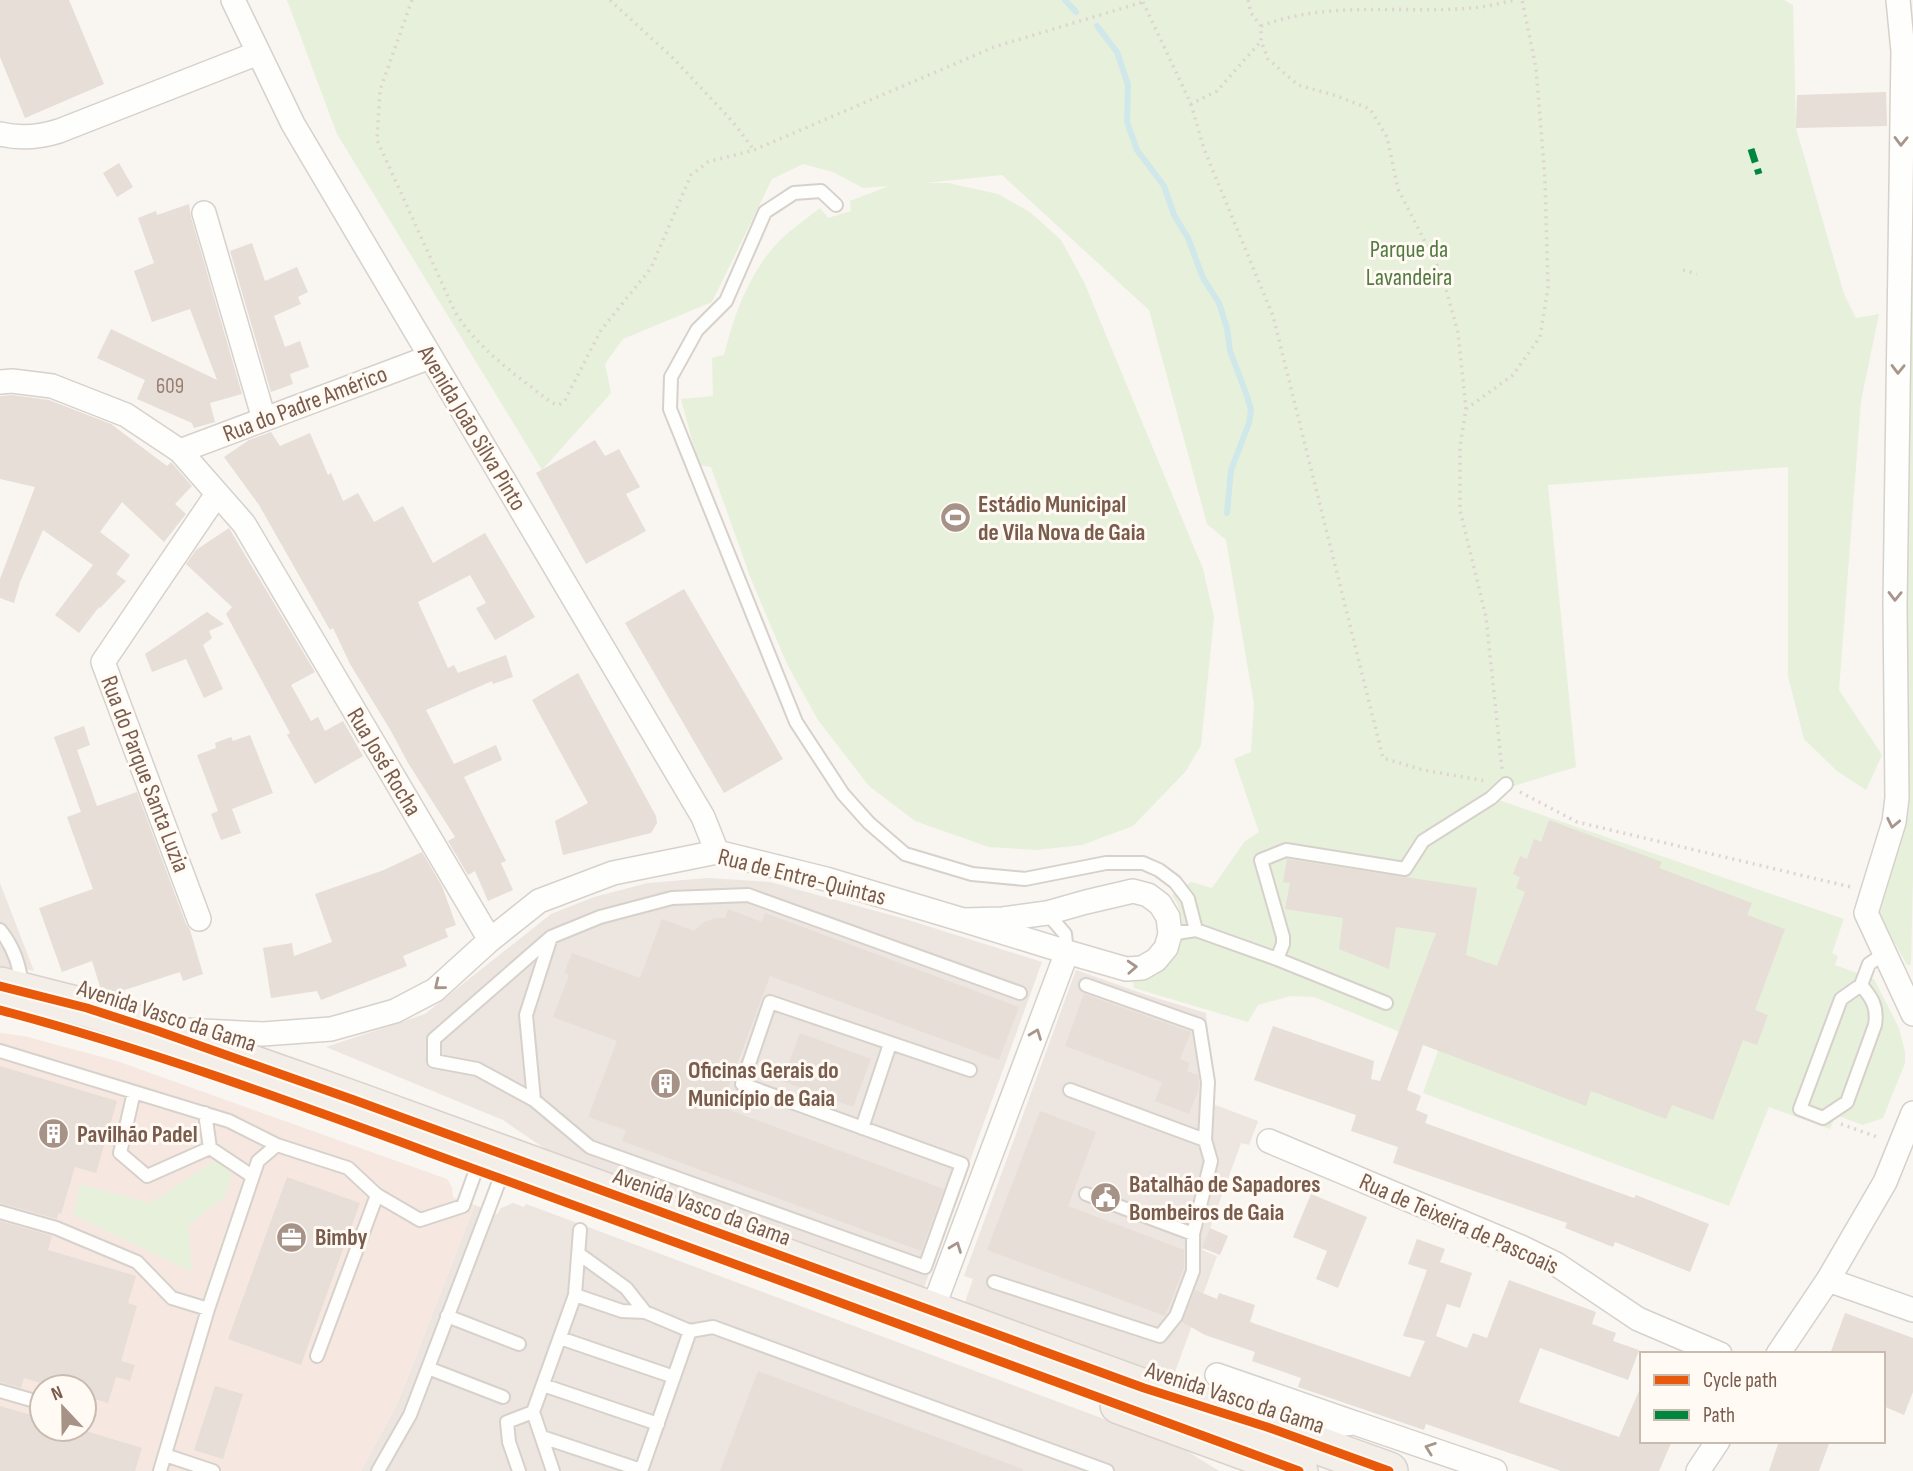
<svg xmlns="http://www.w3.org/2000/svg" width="1913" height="1471" font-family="'Sofia Sans Condensed',sans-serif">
<rect width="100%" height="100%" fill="#f9f5f0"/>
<!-- commercial -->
<path fill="#f6e8e1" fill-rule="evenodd" d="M0,1033L24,1036L117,1061L447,1179L452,1187L453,1197L475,1205L397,1405L361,1471H0ZM42,1387H84V1429H42Z"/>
<!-- industrial -->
<path fill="#ede5e0" d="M708,878L770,882L905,919L1042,962L921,1296L567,1164L503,1120L326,1047L425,1014L551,914L594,897L648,883Z
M0,883L34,971L12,966L9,970H0Z
M1076,970L1150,996L1206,1013L1215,1105L1258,1121L1249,1145L1241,1143L1202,1250L1217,1256L1170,1386L962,1311L973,1279L964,1276Z
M513,1203L524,1207L526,1204L1182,1448L1219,1471H361L397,1405L475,1205L497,1214L501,1208Z"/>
<!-- green -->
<path fill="#e7f0db" d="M287,0H1784L1793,5L1796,128L1844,294L1856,318L1879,314L1861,401L1839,690L1882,755L1866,790L1837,771L1804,739L1788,676V467L1548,485L1576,767L1484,795L1844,919L1832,953L1838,956L1835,965L1874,979L1899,1028L1905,1052V1063L1883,1118L1863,1125L1836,1115L1830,1129L1769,1107L1729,1206L1423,1093L1439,1048L1314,997L1290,996L1258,1005L1248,1022L1134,988L1133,982C1175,976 1197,931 1172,895L1191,882L1212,888L1245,841L1259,832L1234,759L1251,752L1254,704L1226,540L1207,524L1149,310L1002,175L925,183H948L998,194L1030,212L1061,240L1084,282L1203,569L1214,617L1201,745L1186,771L1133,826L1082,845L1036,850L989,847L915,821L869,786L818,720L787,664L751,579L711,467L699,465L681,399L713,396L712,358L724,355C735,312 749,272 781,239C793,228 807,218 820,208L828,218L851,211L850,201L889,186L863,188L833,172L803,164L772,179L712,302L623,339L605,364L611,393L542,470L337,134Z
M1908,202H1913V876L1911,961L1910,965H1907L1879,915L1878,908L1887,881Z
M213,1161L232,1169L226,1196L188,1225L192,1272L74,1215L80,1184L151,1203Z"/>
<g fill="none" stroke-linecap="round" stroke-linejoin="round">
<!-- stream -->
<path stroke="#d0e8ea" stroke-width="6" d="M1065,0L1076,12
M1097,26L1117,52L1128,85L1127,122L1137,150L1164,186L1174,215L1188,238L1203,278L1219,303L1227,328L1230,351L1247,396L1251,410L1249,423L1231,470L1227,513"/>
</g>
<!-- building -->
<path fill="#e6ded7" d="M0,0H69L104,84L25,118L0,57Z
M1886,92L1887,126L1796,128L1797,95Z
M119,163L133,187L117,197L103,173Z
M189,204L191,217L242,394L210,403L215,422L194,428L192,423L137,399L145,380L97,358L111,329L217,380L190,309L152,322L134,271L154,263L138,218L156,211L157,215Z
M252,243L265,281L297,267L308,292L298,297L301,304L274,316L285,347L300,341L309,367L290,374L293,384L271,392L230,251Z
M12,395L49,400L111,424L167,466L171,462L192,486L175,504L186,514L164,542L122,502L100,532L130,555L116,574L126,581L100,608L99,607L79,633L55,615L93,565L43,530L20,582L14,603L0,598V579L35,487L0,479V396Z
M271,432L280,446L310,433L328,475L331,473L343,501L358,493L374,522L403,506L433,563L485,533L535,617L495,640L476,608L486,603L470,575L418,602L448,668L454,665L458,673L506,655L513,677L493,684L492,681L426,710L454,764L496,745L502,760L464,777L506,861L501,863L513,890L488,901L475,871L468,875L448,841L455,837L408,763L391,731L350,664L333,628L330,630L259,505L224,457L249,440Z
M595,440L605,456L619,449L640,487L626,494L646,531L586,564L536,473Z
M229,528L315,672L291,685L311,721L318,717L325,731L343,721L363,756L315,784L287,735L290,733L226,614L232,607L186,564L196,550Z
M684,589L783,759L724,793L625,623Z
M207,612L224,624L209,631L212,638L203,645L223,689L204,698L186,659L152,672L145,654Z
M578,673L656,816L657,823L651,833L563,855L555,821L588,803L532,700Z
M84,726L90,745L77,750L97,806L137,792L186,924L190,930L203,974L183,981L180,972L112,994L101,990L92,961L62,972L39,908L93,889L67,817L81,812L54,737Z
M250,735L273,793L232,809L241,833L221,840L211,814L218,811L197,755L216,748L215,743L231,737L233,741Z
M1549,820L1662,862L1659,868L1752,903L1747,915L1785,929L1755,1010L1768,1015L1757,1045L1743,1040L1713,1120L1672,1105L1666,1119L1591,1091L1586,1106L1423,1045L1407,1090L1421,1096L1416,1110L1428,1115L1425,1123L1634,1198L1636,1195L1709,1224L1690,1272L1615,1242L1613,1247L1565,1228L1567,1223L1393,1163L1398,1147L1351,1131L1356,1115L1254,1080L1273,1026L1374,1061L1371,1079L1380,1081L1436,933L1396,927L1389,969L1339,949L1343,918L1285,909L1290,883L1283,882L1287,859L1477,888L1466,955L1497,966L1525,892L1516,888L1520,877L1513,874L1520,856L1527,859L1534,839L1541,842Z
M422,852L442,886L456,925L445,929L448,937L403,956L407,966L321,1000L317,991L271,998L263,948L292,943L294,956L332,942L315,894L384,870Z
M728,909L762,922L765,913L1019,1007L999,1060L770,976L721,1107L944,1189L921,1251L622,1141L626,1130L588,1117L617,1041L553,1017L569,975L564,973L572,953L640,978L662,919L694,931L704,922L715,918H725Z
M1084,994L1191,1032L1180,1059L1190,1063L1187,1071L1198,1075L1199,1088L1189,1114L1155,1101L1162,1082L1065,1046Z
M800,1033L871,1059L853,1107L782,1081Z
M0,1066L117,1101L96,1173L75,1167L61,1214L58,1213L57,1219L0,1203Z
M1040,1111L1096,1132L1068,1206L1184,1250V1268L1165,1316L987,1250Z
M287,1177L360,1203L301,1365L228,1339Z
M1311,1194L1367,1217L1338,1288L1316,1279L1327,1251L1293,1237Z
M0,1221L52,1236L48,1250L136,1276L128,1303L137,1306L121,1361L135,1365L130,1381L116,1377L108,1403L84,1396V1387H54L24,1378L21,1388L0,1382Z
M1210,1228L1228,1236L1220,1255L1202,1248Z
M1417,1239L1445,1249L1440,1262L1472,1273L1460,1308L1447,1304L1436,1336L1467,1348L1473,1333L1487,1338L1509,1280L1596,1312L1592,1324L1616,1333L1613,1341L1639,1350L1628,1380L1540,1348L1519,1402L1619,1437L1642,1384V1441H1672L1659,1471H1561L1426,1424L1424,1430L1298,1387L1301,1378L1252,1361L1255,1352L1205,1335L1182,1322L1195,1290L1217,1299L1219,1293L1255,1305L1250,1322L1410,1377L1425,1341L1403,1336L1427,1270L1408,1264Z
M1845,1313L1913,1338V1392L1904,1415L1883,1406V1354H1830Z
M758,1371L1023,1469V1471H720Z
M215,1386L243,1394L223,1459L194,1450Z
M0,1406L42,1418V1429H79L142,1448L135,1471H0Z
M1779,1441H1830L1819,1471H1769Z"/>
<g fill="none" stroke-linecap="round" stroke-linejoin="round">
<defs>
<path id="lane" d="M836,205L821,191L794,193L765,212L726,301L697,330L671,377L670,409L796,722L843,794L869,823L905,854L972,874L1025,879L1106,863H1143L1159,870L1175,882L1188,899L1196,930
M1047,913L1065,934L1067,952
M0,930C14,947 20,965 22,987
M1170,934L1196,930L1277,959L1386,1003
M1277,959L1283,944V937L1261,860L1286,850L1405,869L1423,841L1491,798L1506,784
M1086,985L1199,1025L1208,1082L1205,1140
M1861,985C1872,998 1878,1007 1875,1025L1847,1102L1823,1118L1800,1109L1841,999Z
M1861,985L1869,964L1885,953
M0,1051L229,1121L277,1145
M970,1070L770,1002L742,1084L962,1164L925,1267L590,1147L534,1100L526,1015L551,937L600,917L672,898L748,895L1020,993
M134,1092L120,1153L147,1176L210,1148
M534,1100L477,1069L434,1061V1039L551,937
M205,1113L210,1148L252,1176
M862,1128L890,1044
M1086,1194L1193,1234
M0,1212L56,1228L137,1262L172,1298L208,1309
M579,1254L626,1288L645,1312
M994,1282L1160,1336L1176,1316L1193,1271V1234L1211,1161L1205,1140L1070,1090
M575,1295L580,1230
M447,1316L519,1344
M560,1338L674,1377
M317,1356L377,1195
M428,1368L503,1397
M543,1385L658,1424
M0,1391L42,1403
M533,1412L553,1471
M542,1437L641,1470
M165,1455L213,1471
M160,1471L208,1309L258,1161L277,1145L348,1168L377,1195L420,1220L463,1206L476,1170
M378,1471L410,1415L500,1179
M519,1471L509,1442L507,1422L533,1412L575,1295L622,1311L645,1312L690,1331
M641,1471L690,1331L713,1327L1107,1471"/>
<path id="street" d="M233,0L293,124L703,817L717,852
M1898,0L1903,51L1895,605L1897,798L1894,822L1866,913L1913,1014
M0,134C20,139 40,137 59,131L258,53
M204,213L264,419
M0,382L12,381L52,386L126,415L180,451L244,524L490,940
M180,451L430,357
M199,919L103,662L217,494
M184,1030L263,1034L331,1029L395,1011L435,990L490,940L539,901L613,873L717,852L826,879L963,920L1067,952L1126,969L1142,968L1156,960L1166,948L1170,934L1168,917L1160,904L1148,895L1133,891L1086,902L1047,913L1003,919L963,920
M1269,1141L1521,1247L1556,1264L1638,1319L1720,1354
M1828,1280L1913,1310
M932,1311L1067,952
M1778,1354L1828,1280L1885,1182L1913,1113
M1217,1375L1355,1423
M1307,1441L1343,1424L1355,1423L1495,1471
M1698,1471L1718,1441"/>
<path id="primary" d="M0,986L87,1008L155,1030L354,1100L1144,1388L1267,1427L1389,1471
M1119,1405L1299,1471"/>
</defs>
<!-- lane casing -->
<use href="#lane" stroke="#d7d1cb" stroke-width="16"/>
<!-- street casing -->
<use href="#street" stroke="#d7d1cb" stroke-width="26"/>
<!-- primary casing -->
<use href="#primary" stroke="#dad1cc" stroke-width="40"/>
<!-- path -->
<path stroke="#dcd5d0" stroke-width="3.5" stroke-dasharray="2 5" stroke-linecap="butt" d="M412,0L380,90L377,140L455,312C478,349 517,376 552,403L559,405L565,400L601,330L651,268L691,175L708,162L754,150L994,47L1143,2
M610,0L674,59L733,122L754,150
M1248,0L1251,13L1261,26V41L1268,59L1298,85L1337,96L1370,109L1387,137L1398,189L1442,275L1458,333L1466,409L1460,446V510L1486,617L1502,769
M1143,2L1191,104L1217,91L1261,41
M1261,26C1329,0 1401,14 1472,8C1486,7 1501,3 1515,0
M1191,104L1204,149L1273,316L1383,758L1423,770L1486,781
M1683,270L1697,274
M1466,409L1513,375L1540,337L1548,287L1545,179L1536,68L1522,0
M1520,792L1577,822L1851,887
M1841,1124L1880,1138"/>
<!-- lane -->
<use href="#lane" stroke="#fefefd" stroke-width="12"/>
<!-- street -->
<use href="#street" stroke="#fefefd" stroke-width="23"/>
<!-- primary -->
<use href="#primary" stroke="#f3eee8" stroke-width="37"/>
<!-- quiet -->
<path stroke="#00873e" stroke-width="7" stroke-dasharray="14 7" stroke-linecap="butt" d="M1751,149L1759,174"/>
<defs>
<path id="cycleway" d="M0,986L87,1008L155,1030L354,1100L1144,1388L1267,1427L1389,1471
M0,1010C170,1055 334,1118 499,1178C766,1275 1032,1373 1299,1471"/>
</defs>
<!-- cycleway casing -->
<use href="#cycleway" stroke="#fffaf3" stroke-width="13"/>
<!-- cycleway -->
<use href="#cycleway" stroke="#e8590c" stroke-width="9"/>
</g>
<!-- one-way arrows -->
<defs><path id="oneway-chevron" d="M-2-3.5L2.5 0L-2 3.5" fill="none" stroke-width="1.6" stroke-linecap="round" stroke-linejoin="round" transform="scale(1.75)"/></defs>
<g stroke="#a8958b">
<use href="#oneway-chevron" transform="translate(1901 141) rotate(91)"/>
<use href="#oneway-chevron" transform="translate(1898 369) rotate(91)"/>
<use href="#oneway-chevron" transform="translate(1895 596) rotate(91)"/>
<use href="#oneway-chevron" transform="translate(1893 823) rotate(102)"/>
<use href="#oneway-chevron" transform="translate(1132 967) rotate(-3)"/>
<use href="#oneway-chevron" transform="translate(439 985) rotate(141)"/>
<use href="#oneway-chevron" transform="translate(1036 1034) rotate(-69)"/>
<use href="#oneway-chevron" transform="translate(956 1247) rotate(-69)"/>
<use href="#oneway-chevron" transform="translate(1430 1448) rotate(-160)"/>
</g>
<!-- icons -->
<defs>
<symbol id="stadium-disc" viewBox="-11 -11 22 22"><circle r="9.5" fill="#a69286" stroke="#fffaf3"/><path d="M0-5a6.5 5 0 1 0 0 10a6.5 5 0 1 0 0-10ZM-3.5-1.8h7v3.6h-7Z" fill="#fff"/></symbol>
<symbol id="building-disc" viewBox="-11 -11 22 22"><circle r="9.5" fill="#a69286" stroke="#fffaf3"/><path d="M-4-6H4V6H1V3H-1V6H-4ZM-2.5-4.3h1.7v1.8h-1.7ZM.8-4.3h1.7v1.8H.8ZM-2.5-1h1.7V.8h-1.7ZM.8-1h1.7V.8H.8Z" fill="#fff"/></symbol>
<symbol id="civic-disc" viewBox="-11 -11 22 22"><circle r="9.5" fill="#a69286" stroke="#fffaf3"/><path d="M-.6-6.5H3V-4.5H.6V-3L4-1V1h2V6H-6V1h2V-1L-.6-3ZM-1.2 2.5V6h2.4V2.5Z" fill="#fff"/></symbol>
<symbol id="office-disc" viewBox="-11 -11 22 22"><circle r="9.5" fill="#a69286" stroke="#fffaf3"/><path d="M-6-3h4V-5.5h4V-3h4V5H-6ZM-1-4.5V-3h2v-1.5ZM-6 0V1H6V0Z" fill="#fff"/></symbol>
</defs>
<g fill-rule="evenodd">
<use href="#stadium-disc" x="938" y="500" width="35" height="35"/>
<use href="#building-disc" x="648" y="1066" width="35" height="35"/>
<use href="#building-disc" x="36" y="1116" width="35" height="35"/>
<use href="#civic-disc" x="1088" y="1180" width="35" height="35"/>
<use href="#office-disc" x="274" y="1220" width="35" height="35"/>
</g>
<g text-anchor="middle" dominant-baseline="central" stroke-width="6" stroke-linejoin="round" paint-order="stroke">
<!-- number labels -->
<g font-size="21" fill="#977e72">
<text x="170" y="386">609</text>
</g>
<!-- park labels -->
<g font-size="24" fill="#537a41" stroke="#fffaf3">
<text x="1409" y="249">Parque da<tspan x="1409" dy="28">Lavandeira</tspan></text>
</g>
<!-- street labels -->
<g font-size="24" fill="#7a5c4d" stroke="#fffaf3">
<text transform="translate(305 404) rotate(-21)">Rua do Padre Américo</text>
<text transform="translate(472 428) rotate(59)">Avenida João Silva Pinto</text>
<text transform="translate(384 762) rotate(59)">Rua José Rocha</text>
<text transform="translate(145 774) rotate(69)">Rua do Parque Santa Luzia</text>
<text transform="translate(802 877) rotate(14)">Rua de Entre-Quintas</text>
<text transform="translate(167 1016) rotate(18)">Avenida Vasco da Gama</text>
<text transform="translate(702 1207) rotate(20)">Avenida Vasco da Gama</text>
<text transform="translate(1459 1224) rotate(24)">Rua de Teixeira de Pascoais</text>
<text transform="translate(1235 1398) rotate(18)">Avenida Vasco da Gama</text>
</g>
<!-- poi labels -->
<g font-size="24" font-weight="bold" fill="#7a5c4d" stroke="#fffaf3" text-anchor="start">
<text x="978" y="504">Estádio Municipal<tspan x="978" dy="28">de Vila Nova de Gaia</tspan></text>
<text x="688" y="1070">Oficinas Gerais do<tspan x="688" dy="28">Município de Gaia</tspan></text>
<text x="77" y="1134">Pavilhão Padel</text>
<text x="1129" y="1184">Batalhão de Sapadores<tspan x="1129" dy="28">Bombeiros de Gaia</tspan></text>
<text x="315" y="1237">Bimby</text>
</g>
</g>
<!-- legend -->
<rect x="1640" y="1352" width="245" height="91" fill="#fffaf3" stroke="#cabbb1" stroke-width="2"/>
<rect x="1654" y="1375" width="35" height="10" fill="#e8590c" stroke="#cabbb1" stroke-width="2"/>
<text x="1703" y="1387" font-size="21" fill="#7a5c4d">Cycle path</text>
<rect x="1654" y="1410" width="35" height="10" fill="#00873e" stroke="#cabbb1" stroke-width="2"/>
<text x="1703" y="1422" font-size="21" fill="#7a5c4d">Path</text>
<!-- north arrow -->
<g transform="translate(63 1408) rotate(338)"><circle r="33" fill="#fffaf3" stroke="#cabbb1" stroke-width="2"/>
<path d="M0-5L12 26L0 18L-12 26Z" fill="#a69286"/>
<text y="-10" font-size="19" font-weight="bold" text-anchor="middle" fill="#7a5c4d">N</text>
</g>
</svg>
